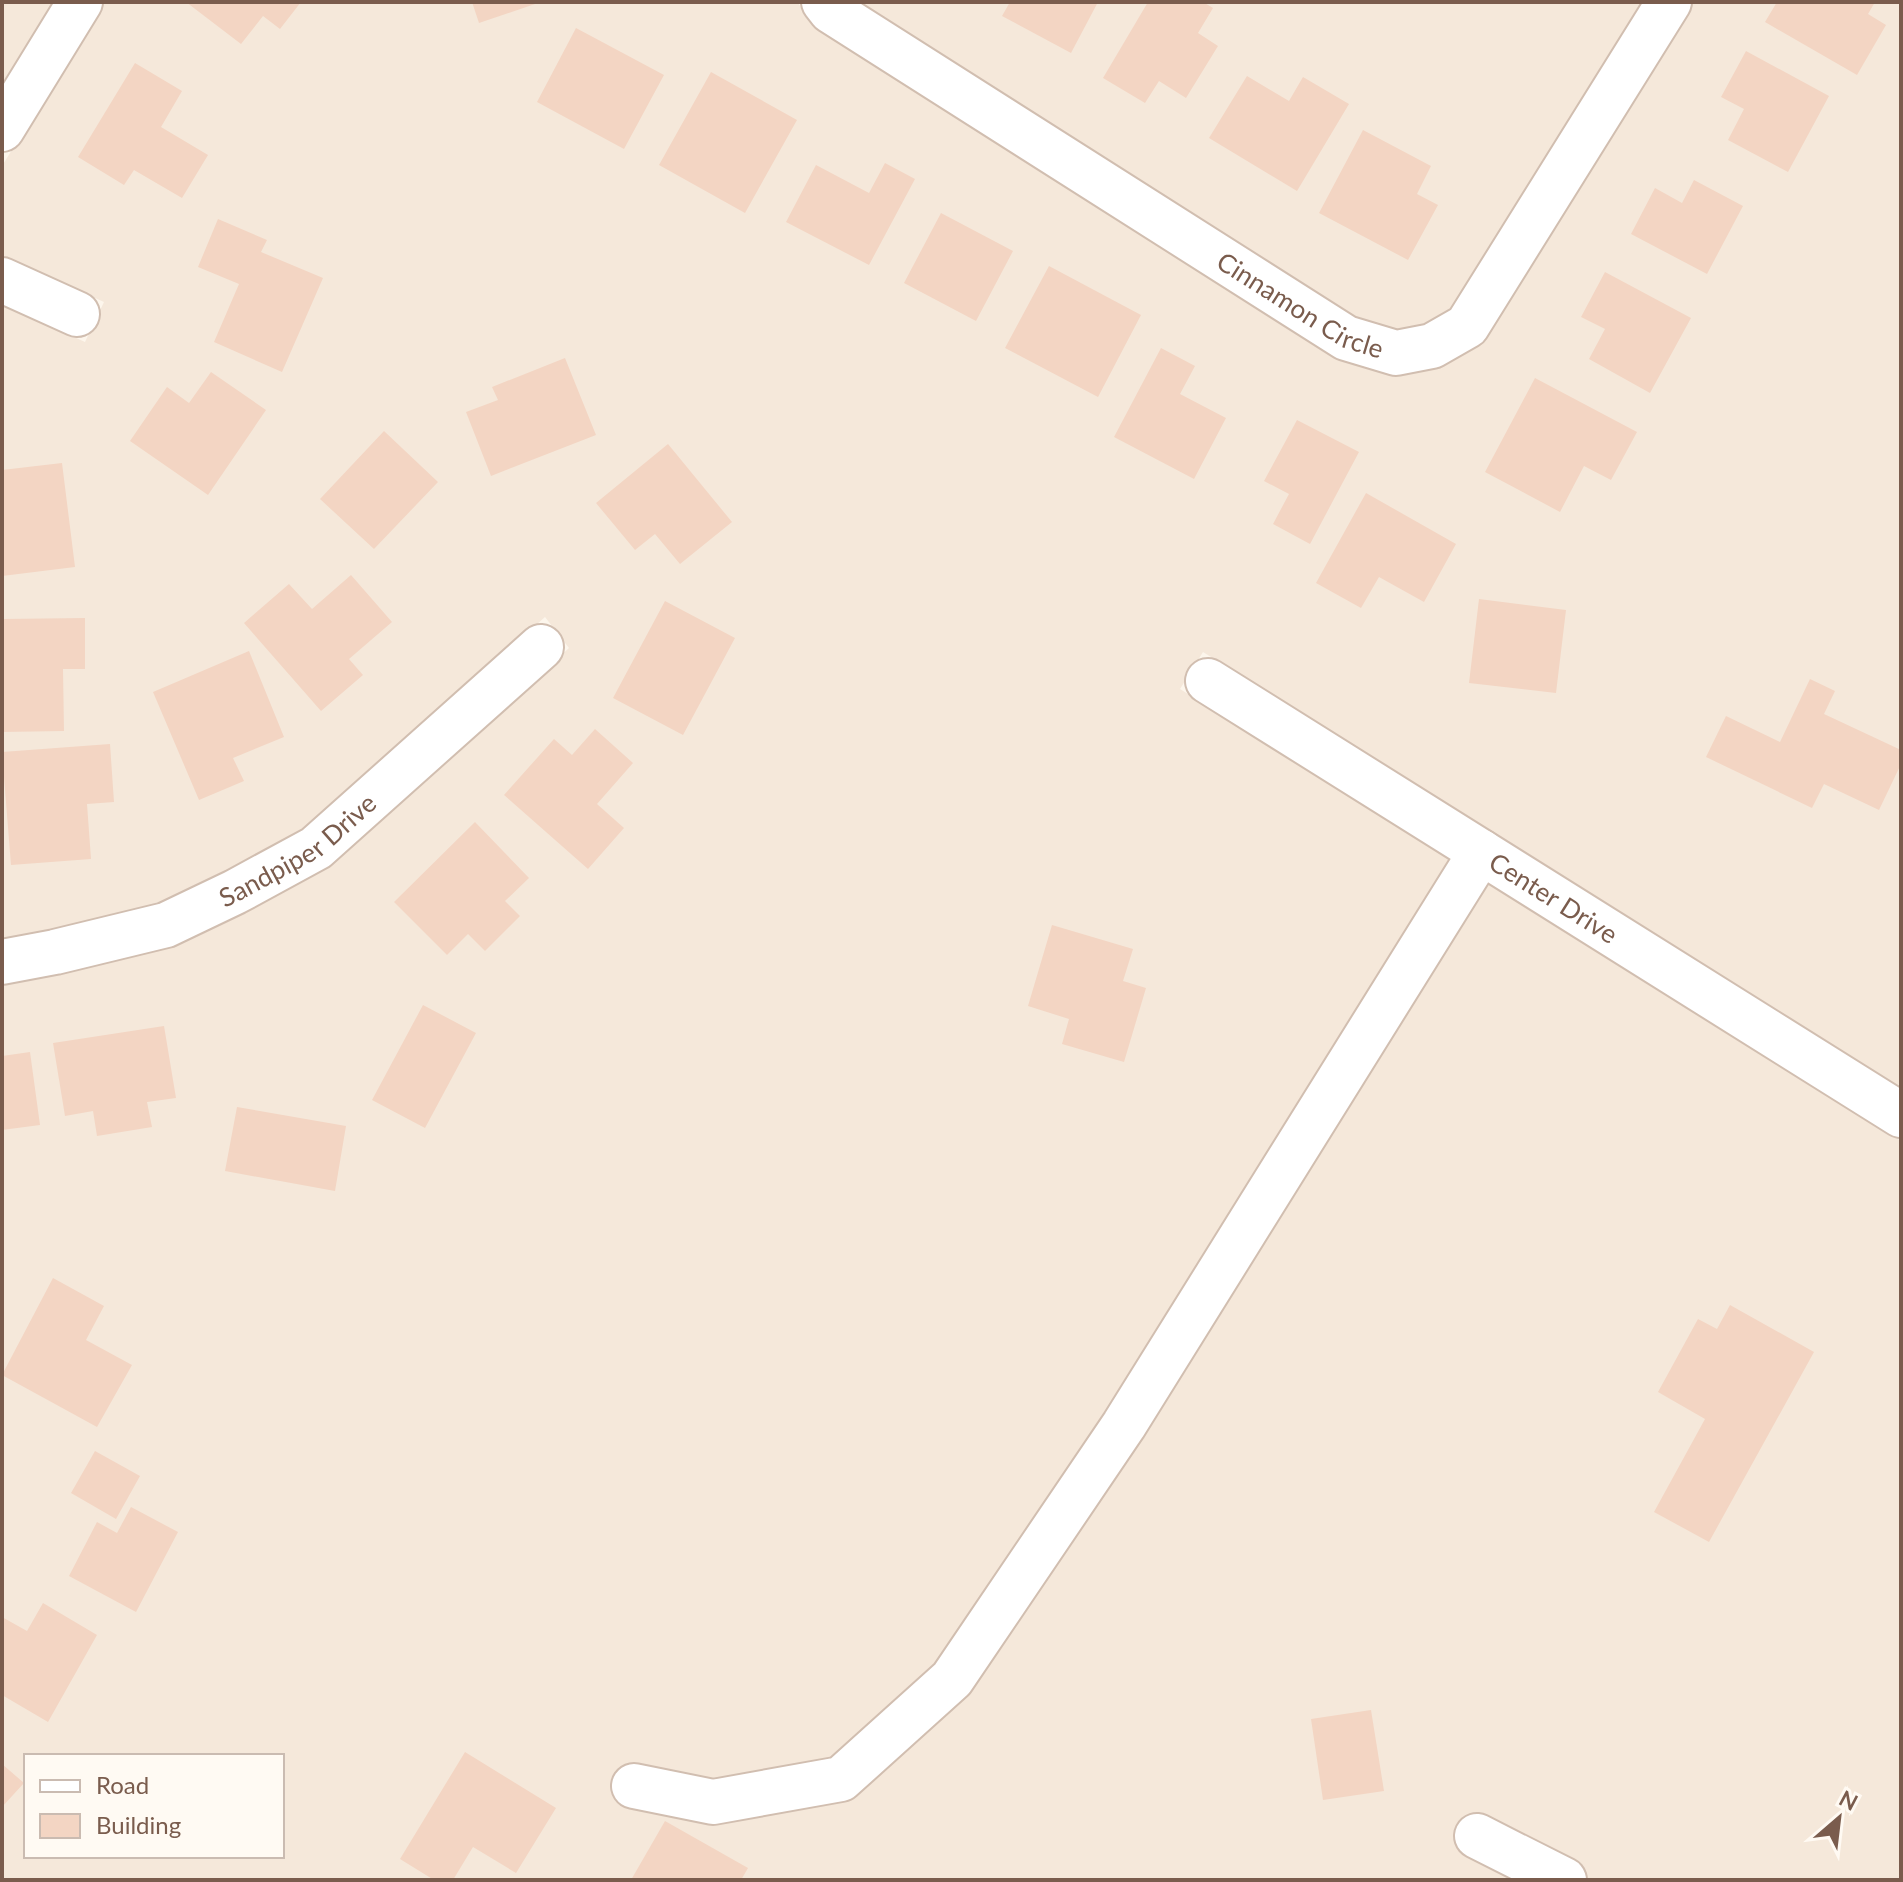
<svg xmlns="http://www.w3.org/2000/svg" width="1903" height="1882" font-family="Lato,sans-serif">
<rect width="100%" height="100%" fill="#fdf6ec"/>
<!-- residential -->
<path fill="#f5e8da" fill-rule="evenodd" d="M2,2H57L2,91Z
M103,2H797L820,30L1335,357L1484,337L1693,2H1901V1089L1203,652L1180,689L1901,1141V1880H2V984L58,974L411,792L569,648L545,617L306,830L228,873L162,905L53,931L2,941V304L85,342L104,302L2,256V166ZM26,1756H282V1856H26Z
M857,2H1647L1454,311L1427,326L1399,331L1356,318Z"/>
<!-- building -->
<path fill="#f3d5c3" d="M186,2H301L280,29L263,16L241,44Z
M472,2H538V3L479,23Z
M1010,2H1098L1071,53L1002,16Z
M1148,2H1203L1213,8L1198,33L1218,46L1186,98L1159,81L1145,103L1103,78Z
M1777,2H1875L1868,14L1886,25L1857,75L1765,22Z
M576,28L664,75L624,149L537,102Z
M1746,51L1829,96L1788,172L1728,140L1744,109L1721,97Z
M135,63L182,91L161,127L208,155L182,198L134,170L124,185L78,157Z
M711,72L797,120L745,213L659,165Z
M1247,76L1289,101L1303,77L1349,104L1297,191L1209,138Z
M1363,130L1431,166L1417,194L1438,205L1408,260L1319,213Z
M885,163L915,179L869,265L786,222L816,165L869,193Z
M1694,180L1743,206L1707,274L1631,234L1655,188L1682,203Z
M941,213L1013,251L976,321L904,283Z
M218,219L267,240L261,252L323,278L282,372L214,342L239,284L198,267Z
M1049,266L1141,315L1098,397L1005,348Z
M1605,272L1691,318L1650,393L1589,359L1605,329L1581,317Z
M1161,348L1195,366L1180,394L1226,418L1194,479L1114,437Z
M565,358L596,435L491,476L466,412L498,400L492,387Z
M211,372L266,410L208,495L130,441L167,387L189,403Z
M1535,378L1637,432L1611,480L1584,466L1560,512L1485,472Z
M1297,420L1359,452L1310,544L1273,524L1289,494L1264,481Z
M384,431L438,482L374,549L320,499Z
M668,444L732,522L680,564L655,534L635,550L596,503Z
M62,463L75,567L2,576V470Z
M1366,493L1456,544L1424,602L1379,577L1361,608L1316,583Z
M351,575L392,622L349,659L363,675L321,711L244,623L289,584L312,609Z
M1479,599L1566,610L1556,693L1469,683Z
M665,601L735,638L683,735L613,698Z
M85,618V669H63L64,731L2,732V619Z
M249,651L284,737L233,758L244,781L199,800L153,692Z
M1810,679L1835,691L1824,714L1901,750V764L1879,810L1824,784L1812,808L1706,757L1726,716L1780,742Z
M595,729L633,763L597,804L624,828L588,869L504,795L554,739L572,755Z
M110,744L114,802L87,804L91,859L11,865L2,752Z
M475,822L529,878L505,901L520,916L485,951L468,934L447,955L394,902Z
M1052,925L1133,949L1123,981L1146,988L1124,1062L1062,1044L1069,1019L1028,1006Z
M423,1005L476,1033L425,1128L372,1100Z
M164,1026L176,1098L147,1102L152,1127L97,1136L93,1111L65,1116L53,1043Z
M30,1052L40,1125L2,1130V1056Z
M237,1107L346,1126L335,1191L225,1171Z
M53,1278L104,1306L86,1340L132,1365L97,1427L2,1375Z
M1730,1305L1814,1352L1709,1542L1654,1512L1705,1419L1658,1392L1698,1319L1717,1329Z
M95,1451L140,1476L116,1519L71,1493Z
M131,1507L178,1532L136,1612L69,1576L97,1522L117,1533Z
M43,1603L97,1635L48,1722L2,1695V1617L27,1631Z
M1371,1710L1384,1791L1323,1800L1311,1719Z
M465,1752L556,1808L516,1873L473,1847L453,1880H434L400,1859Z
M2,1764L24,1783L2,1807Z
M665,1821L748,1868L741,1880H631Z"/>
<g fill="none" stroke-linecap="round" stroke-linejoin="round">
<defs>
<g id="minor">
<path id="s1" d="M824,2L831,11L1346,338L1396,353L1432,346L1467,326L1669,2"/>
<path d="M2,129L80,2"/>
<path d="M2,280L77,314"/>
<path id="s2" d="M1208,681L1901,1115"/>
<path id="s3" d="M2,962L55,952L166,925L235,892L316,848L541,647"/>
<path d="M634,1786L713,1802L841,1779L952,1679L1124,1425L1481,852"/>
<path d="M1477,1836L1564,1880"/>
</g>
</defs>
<!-- minor casing -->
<use href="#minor" stroke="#d1beb0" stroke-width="48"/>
<!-- minor -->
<use href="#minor" stroke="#fff" stroke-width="44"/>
</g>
<g text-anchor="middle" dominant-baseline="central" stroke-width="6" stroke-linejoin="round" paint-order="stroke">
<!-- street labels -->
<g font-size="26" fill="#7a5c4d" stroke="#fffaf3">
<text stroke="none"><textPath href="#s1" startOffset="566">Cinnamon Circle</textPath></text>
<text stroke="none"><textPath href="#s3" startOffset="320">Sandpiper Drive</textPath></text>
<text stroke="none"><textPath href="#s2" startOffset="408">Center Drive</textPath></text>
</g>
</g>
<!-- border -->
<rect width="1903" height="1882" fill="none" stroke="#7a5c4d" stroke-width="8"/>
<!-- legend -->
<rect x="24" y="1754" width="260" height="104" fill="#fffaf3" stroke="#cabbb1" stroke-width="2"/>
<rect x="40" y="1780" width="40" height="12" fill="#ffffff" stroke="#cabbb1" stroke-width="2"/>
<text x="96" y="1794" font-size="24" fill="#7a5c4d">Road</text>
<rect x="40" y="1814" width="40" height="24" fill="#f3d5c3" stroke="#cabbb1" stroke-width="2"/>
<text x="96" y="1834" font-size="24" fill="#7a5c4d">Building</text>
<!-- north arrow -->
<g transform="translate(1839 1818) rotate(28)" stroke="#fffaf3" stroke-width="6" paint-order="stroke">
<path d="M0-6L14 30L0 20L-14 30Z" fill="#7a5c4d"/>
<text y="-12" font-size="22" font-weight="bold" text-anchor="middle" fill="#7a5c4d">N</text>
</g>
</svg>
